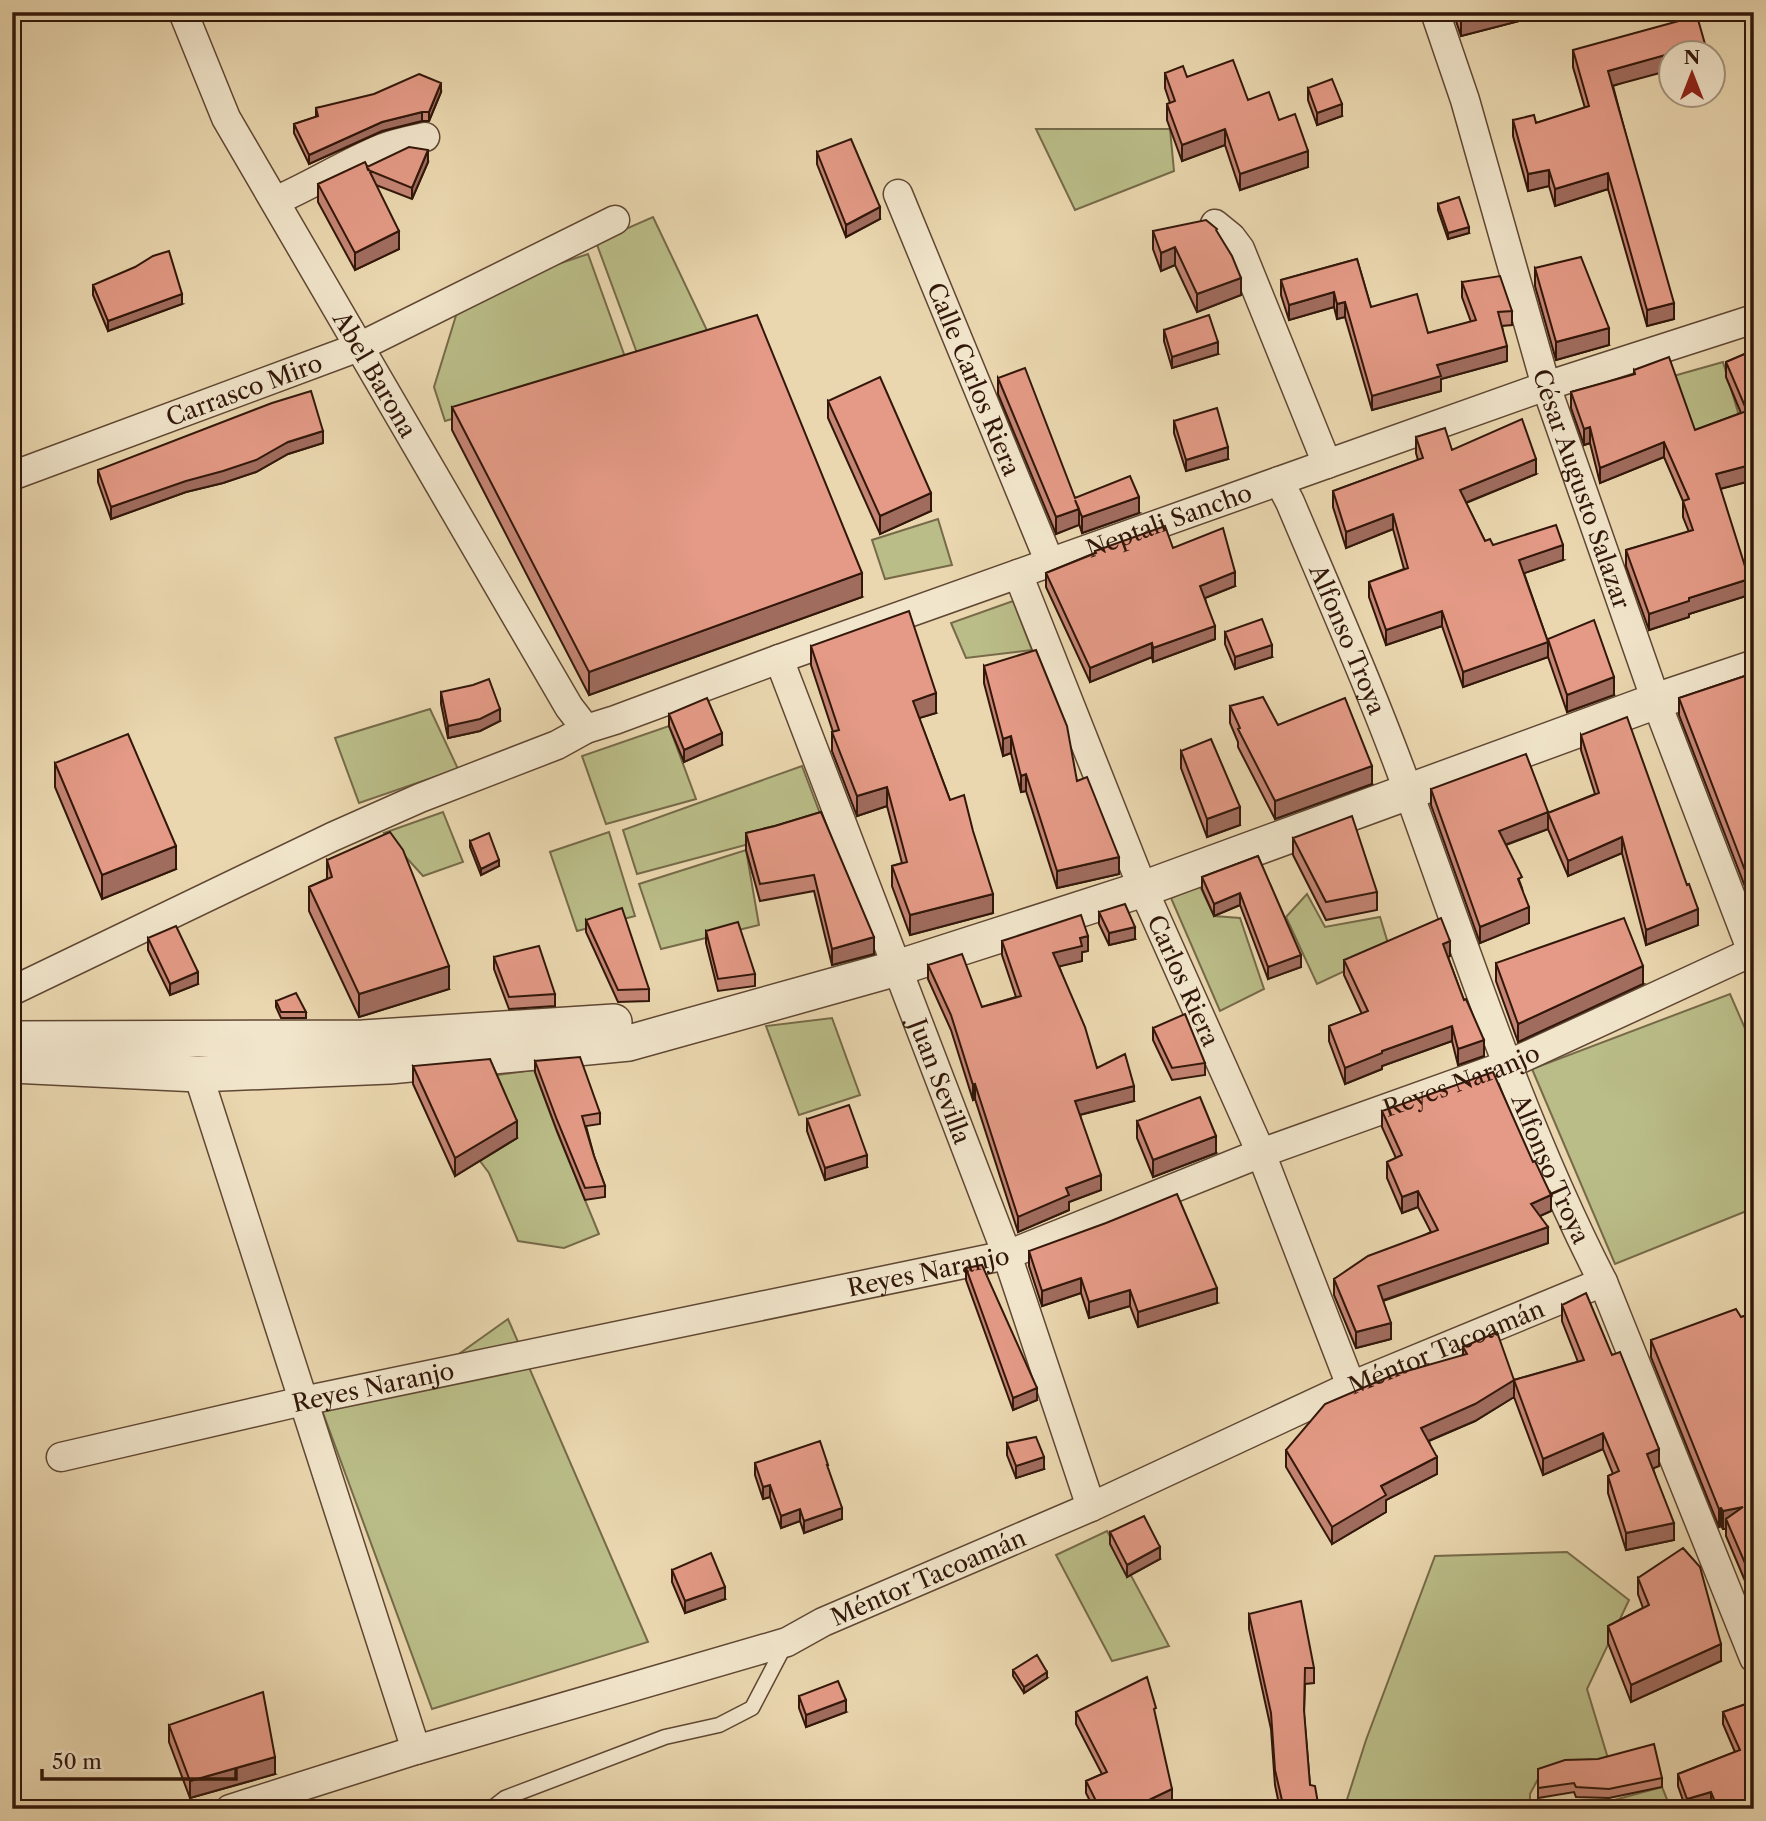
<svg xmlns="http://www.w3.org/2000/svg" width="1766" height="1821" font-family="'Libre Caslon Text',serif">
<rect width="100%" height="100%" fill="#ead7af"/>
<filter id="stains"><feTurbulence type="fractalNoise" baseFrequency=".00286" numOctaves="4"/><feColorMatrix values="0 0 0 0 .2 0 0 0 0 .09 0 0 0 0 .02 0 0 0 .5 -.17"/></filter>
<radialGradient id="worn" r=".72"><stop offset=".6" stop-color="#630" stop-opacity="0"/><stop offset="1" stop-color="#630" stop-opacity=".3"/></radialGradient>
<!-- green -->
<path fill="#babd88" stroke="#766a49" stroke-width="2" d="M1036,129H1170L1174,171L1075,210Z
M653,217L713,343L644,372L596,242Z
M588,254L629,368L445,421L434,387L462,296Z
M1723,362L1743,429L1698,440L1670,377Z
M938,519L952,565L885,579L872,540Z
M1013,601L1032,650L966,658L951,623Z
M430,709L458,769L359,803L335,738Z
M669,726L696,799L606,824L582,756Z
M802,766L824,824L637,874L623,830Z
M443,812L463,862L423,876L384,833Z
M609,832L635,916L577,931L550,852Z
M746,850L759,925L661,949L639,884Z
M1200,886L1214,916L1240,918L1264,989L1220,1011L1171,898Z
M1307,894L1325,927L1380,917L1390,950L1317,984L1286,917Z
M1730,994L1754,1049V1208L1615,1264L1532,1069Z
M832,1018L860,1095L799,1115L766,1026Z
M534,1070L557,1132L599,1234L564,1248L518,1241L489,1173L480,1161L517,1138L490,1076Z
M508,1319L648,1642L432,1709L319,1402L418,1383Z
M1107,1531L1169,1646L1112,1661L1056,1555Z
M1567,1552L1629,1600L1587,1689L1610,1765L1538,1779L1530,1794V1801L1596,1805L1662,1787L1671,1809H1344L1366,1740L1435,1556Z"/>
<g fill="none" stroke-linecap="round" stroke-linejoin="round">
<defs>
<path id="service" d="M491,1809L505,1798L665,1737L719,1725L752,1708L786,1643"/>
<g id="minor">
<path id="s1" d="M183,12L226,118L569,707L586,729"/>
<path id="s2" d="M1435,12L1465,100L1546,386L1656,701L1754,957"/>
<path id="s3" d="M898,194L1050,563"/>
<path d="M275,201C312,185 346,163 383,148C396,143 411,140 425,137"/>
<path d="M1215,224L1231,237L1240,249L1327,464"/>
<path id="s4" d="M17,474L359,347L615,220"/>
<path id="s5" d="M1279,481L1290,502C1331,599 1374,696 1410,796C1469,959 1523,1126 1603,1282L1754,1658"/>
<path id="s6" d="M1018,574L1143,889L1261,1153L1351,1386"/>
<path id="s7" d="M779,659L1007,1255L1091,1507"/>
<path id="s8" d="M16,989L332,837L420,798L557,745L586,729L615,720L779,659L1546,386L1754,319"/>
<path d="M198,1074L416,1750"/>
<path id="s9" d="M61,1457L303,1401L1007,1255L1261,1153L1507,1065L1754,951"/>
<path id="s10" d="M230,1809L416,1750L787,1642L823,1622L1091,1507L1351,1386L1603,1282"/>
</g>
<path id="tertiary" d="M12,1039L363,1038L614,1022
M12,1065L198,1074L389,1066L629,1043L897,968L1143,889L1656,701L1754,668"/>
</defs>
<!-- service casing -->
<use href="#service" stroke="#604733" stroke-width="17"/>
<!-- minor casing -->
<use href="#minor" stroke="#604733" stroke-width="31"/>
<!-- tertiary casing -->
<use href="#tertiary" stroke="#604733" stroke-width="38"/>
<!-- service -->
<use href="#service" stroke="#f1e5cb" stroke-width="14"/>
<!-- minor -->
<use href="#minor" stroke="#f1e5cb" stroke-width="28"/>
<!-- tertiary -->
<use href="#tertiary" stroke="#f1e5cb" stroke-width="35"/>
</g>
<!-- wall -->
<path fill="#c48473" stroke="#32170a" stroke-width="2" d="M1453,12H1535V17L1461,36Z
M1573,50L1705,52L1613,86L1674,319L1647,326L1608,189L1555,206L1549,186L1528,191L1513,136V120L1536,123L1585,108L1573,67Z
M1165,73L1187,77L1248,100L1279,120L1308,167L1240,190L1225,145L1182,161L1167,120V104L1170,103L1165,88Z
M1308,88L1342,116L1317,125L1308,100Z
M441,92L429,121H422L382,131L309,164L294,133V124L316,117V108Z
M1754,119V160L1748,139V121Z
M817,152L880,219L846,237L817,164Z
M428,162L412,199L376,185L399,249L355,270L318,202V184L367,167Z
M1438,204L1469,233L1448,239L1438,210Z
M1153,231L1217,232L1241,295L1197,312L1175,265L1161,271L1153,249Z
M1357,259L1371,307L1428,333L1471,322L1462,297V282L1512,311V325L1502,326L1507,361L1441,379V391L1372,410L1345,317L1337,319L1334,307L1289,320L1281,295V280Z
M1535,268L1609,345L1556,360L1535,286Z
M93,285L182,304L108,331L93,295Z
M1164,330L1218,354L1172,368L1164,341Z
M1754,350V480L1720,489L1749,595L1689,614V617L1649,630L1626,566V550L1689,532L1683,517V501L1664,457L1600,483L1590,443L1584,445L1571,408V392L1634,375V370L1695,430L1741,413L1726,377V362Z
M998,378L1075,498L1139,513L1082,533L1079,524L1056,534L998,394Z
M828,401L931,511L880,534L828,418Z
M452,407L862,597L589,695L452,430Z
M1174,421L1228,459L1186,471L1174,433Z
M1416,437L1452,450L1536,474L1466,503L1485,541L1493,545L1563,560L1524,573L1548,642L1614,695L1567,712L1548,657L1463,687L1442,626L1386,645L1369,597V582L1404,569L1393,529L1346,548L1333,507V491L1418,460L1416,453Z
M323,443L288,454L256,472L223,483L186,492L111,519L98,482V470Z
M1173,548L1235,586L1205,598L1215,639L1153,662L1152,657L1090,682L1046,587V573L1095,553V551Z
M1225,632L1272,657L1235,669L1225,644Z
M811,646L936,713L919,718L993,913L910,935L892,886V866L902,863L887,806L857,816L832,751V732H833L811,665Z
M984,666L1077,781L1119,874L1057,888L1026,791L1021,792L1011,753L1003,756L984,683Z
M1754,673V910L1679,715V698Z
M441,692L500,721L480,731L448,738L441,704Z
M1230,706L1278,725L1372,784L1275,819L1238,747V742L1230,723Z
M669,714L722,745L684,762L669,726Z
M1581,735L1698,925L1646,945L1622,853L1568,876L1548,829L1506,845L1522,888L1529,923L1480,943L1431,805V789L1548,813L1595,794L1581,750Z
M1181,751L1240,825L1207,837L1181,768Z
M55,763L176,869L102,899L55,787Z
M821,812L874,954L832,965L814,891L760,901L746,850V833L775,826Z
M1293,838L1377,892V910L1326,920L1293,855Z
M470,841L499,866L481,875L470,847Z
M1258,856L1301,967L1268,979L1240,905L1214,916L1202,889V877Z
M327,860L449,989L359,1017L309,911V887L327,879Z
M1099,912L1135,939L1109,945L1099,924Z
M586,920L649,989V1001L618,1002L586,932Z
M706,931L755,974V986L718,991L706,943Z
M148,938L198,984L170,995L148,950Z
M1002,941L1088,951L1082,952V961L1059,966L1097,1068L1134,1101L1080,1115L1101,1190L1069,1202V1210L1018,1232L975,1099L973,1100L951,1030L928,979V965L982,1007L1016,997L1002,955Z
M1450,956L1448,957L1484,1056L1458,1065L1452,1041L1382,1066V1069L1345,1084L1329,1041V1026L1362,1014L1344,975V960Z
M494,957L555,994V1006L509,1009L494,969Z
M1496,963L1643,984L1518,1042L1496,981Z
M276,1001L306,1012V1018H281L276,1007Z
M1153,1028L1205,1063V1075L1172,1080L1153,1040Z
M535,1061L600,1113V1124L586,1126L594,1156L605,1186V1197L585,1200L557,1131L535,1072Z
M413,1066L517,1138L455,1176L413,1084Z
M1382,1111L1551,1211L1540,1216L1548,1243L1383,1301L1391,1339L1356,1348L1334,1295V1279L1431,1232L1418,1207L1402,1213L1387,1178V1162L1396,1158L1382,1127Z
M807,1119L867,1167L825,1180L807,1131Z
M1137,1121L1216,1153L1153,1177L1137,1138Z
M1029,1251L1217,1303L1138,1327L1130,1306L1089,1318L1081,1293L1042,1306L1029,1266Z
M966,1268L1037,1400L1013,1410L966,1280Z
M1562,1305L1612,1355L1659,1466L1653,1468L1674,1540L1626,1550L1608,1493V1476L1613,1474L1603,1449L1543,1475L1514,1397L1475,1421L1429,1441L1437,1474L1386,1500V1512L1332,1544L1286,1467V1450L1463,1355V1347L1514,1380L1578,1362L1562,1321Z
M1754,1313V1602L1726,1536V1529H1723L1721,1526L1719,1527L1651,1357V1340L1741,1317Z
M1007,1443L1044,1469L1016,1478L1007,1455Z
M755,1463L828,1469L842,1519L804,1533L800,1521L781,1528L770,1497L763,1499L755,1475Z
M1110,1532L1160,1559L1127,1577L1110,1544Z
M672,1570L725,1599L685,1613L672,1582Z
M1638,1578L1721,1661L1631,1702L1608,1643V1626L1643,1608L1638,1594Z
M1249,1614L1314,1668V1683L1305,1684L1304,1714L1310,1785L1319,1809H1280L1275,1785L1271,1729L1249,1629Z
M1013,1670L1047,1678L1024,1693L1013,1676Z
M799,1696L846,1712L806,1727L799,1708Z
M1749,1703L1754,1809H1713L1711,1804L1695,1809H1686L1678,1786V1774L1735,1752L1723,1724V1712Z
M1076,1712L1156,1720L1172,1801L1155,1809H1094L1086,1793V1781L1102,1774L1076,1724Z
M169,1725L275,1774L190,1798L169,1742Z
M1538,1769L1662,1778V1787L1609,1798L1576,1797L1574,1792L1538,1798Z"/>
<!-- shaded-wall -->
<path fill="#a06c5e" stroke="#32170a" stroke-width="2" d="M1485,12H1535V17L1461,36V18Z
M1705,44V52H1673Z
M1671,53V70L1608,87V71Z
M441,83V92L429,121V112Z
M1342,104V116L1317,125V113Z
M422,112V121L382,131L309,164V155L382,122Z
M1225,129V145L1182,161V145Z
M428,150V162L412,199V188Z
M1308,151V167L1240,190V174Z
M1549,170V186L1528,191V174Z
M1608,173V189L1555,206V189Z
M880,207V219L846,237V225Z
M1469,227V233L1448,239V233Z
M399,231V249L355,270V253Z
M1175,247V265L1161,271V253Z
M1241,278V295L1197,312V294Z
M1334,292V307L1289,320V305Z
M182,294V304L108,331V321Z
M1345,302V317L1337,319V304Z
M1674,303V319L1647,326V310Z
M1609,328V345L1556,360V342Z
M1218,342V354L1172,368V357Z
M1507,346V361L1441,379V391L1372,410V396L1437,365Z
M1590,427V443L1584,445V429Z
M323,431V443L288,454L256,472L223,483L186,492L111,519V507L288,442Z
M1664,442V457L1600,483V468Z
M1228,447V459L1186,471V460Z
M1536,459V474L1460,505V490Z
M1754,464V480L1716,490V474Z
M931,493V511L880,534V516Z
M1139,497V513L1082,533V517Z
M1079,509V525L1056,534V517Z
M1393,514V529L1346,548V532Z
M1563,545V560L1519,575V560Z
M1235,572V586L1200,600V586Z
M862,573V597L589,695V672Z
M1749,579V595L1689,614V617L1649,630V614L1689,598Z
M1442,611V626L1386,645V630Z
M1215,626V639L1153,662V648Z
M1548,642V657L1463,687V672Z
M1152,643V657L1090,682V668Z
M1272,645V657L1235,669V657Z
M1614,677V695L1567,712V695Z
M936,693V713L913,720V701Z
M500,709V721L480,731L448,738V726Z
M722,733V745L684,762V750Z
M1011,736V753L1003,756V739Z
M1372,766V784L1275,819V801Z
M1026,774V791L1021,792V776Z
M887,787V806L857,816V796Z
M1240,807V825L1207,837V819Z
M1548,812V829L1499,847V831Z
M1622,837V853L1568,876V861Z
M176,846V869L102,899V875Z
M1119,857V874L1057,888V871Z
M499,860V866L481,875V869Z
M1240,893V905L1214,916V904Z
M993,894V913L910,935V915Z
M1529,907V923L1480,943V927Z
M1698,909V925L1646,945V930Z
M1135,927V939L1109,945V933Z
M1088,936V951L1082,952V961L1053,968V953L1080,938Z
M874,937V954L832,965V949Z
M1450,941V956L1443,959V944Z
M1301,955V967L1268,979V967Z
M449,966V989L359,1017V994Z
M1643,966V984L1518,1042V1024Z
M198,972V984L170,995V984Z
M1452,1026V1041L1382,1066V1069L1345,1084V1068L1382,1051Z
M1484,1040V1056L1458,1065V1049Z
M975,1084V1099L973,1100V1085Z
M1134,1086V1101L1075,1116V1101Z
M517,1121V1138L455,1176V1158Z
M1216,1136V1153L1153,1177V1160Z
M867,1155V1167L825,1180V1168Z
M1101,1175V1190L1069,1202V1210L1018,1232V1217L1066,1188Z
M1418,1191V1207L1402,1213V1197Z
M1551,1195V1211L1531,1220V1204Z
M1548,1227V1243L1378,1302V1286Z
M1081,1278V1293L1042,1306V1291Z
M1217,1288V1303L1138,1327V1312Z
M1130,1290V1306L1089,1318V1302Z
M1391,1323V1339L1356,1348V1332Z
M1514,1380V1397L1475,1421L1421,1444V1428Z
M1037,1388V1400L1013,1410V1398Z
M1603,1433V1449L1543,1475V1459Z
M1659,1449V1466L1647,1471V1454Z
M1044,1457V1469L1016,1478V1466Z
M1437,1457V1474L1386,1500V1512L1332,1544V1527L1381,1486Z
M770,1485V1497L763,1499V1487Z
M1743,1507L1726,1519V1529H1723V1511Z
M842,1508V1519L804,1533V1521Z
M1721,1508V1526L1719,1527V1509Z
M800,1509V1521L781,1528V1516Z
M1674,1523V1540L1626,1550V1533Z
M1160,1547V1559L1127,1577V1565Z
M725,1587V1599L685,1613V1601Z
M1721,1644V1661L1631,1702V1685Z
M1047,1672V1678L1024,1693V1687Z
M846,1700V1712L806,1727V1715Z
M275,1757V1774L190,1798V1781Z
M1172,1789V1801L1155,1809H1130Z
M1711,1792V1804L1695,1809H1687V1799Z"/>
<!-- building -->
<path fill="#e49a86" stroke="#32170a" stroke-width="2" d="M1459,12H1485L1461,18Z
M1697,16L1705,44L1608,71L1674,303L1647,310L1608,173L1555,189L1549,170L1528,174L1513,120L1534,115L1536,123L1589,106L1573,50Z
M1233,60L1248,100L1269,92L1279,120L1295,114L1308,151L1240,174L1225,129L1182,145L1167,104L1175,101L1165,73L1183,66L1187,77Z
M419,74L441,83L429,112H422L382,122L309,155L294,124L318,116L316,108L374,94Z
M1332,79L1342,104L1317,113L1308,88Z
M1754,119V142L1748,121Z
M851,139L880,207L846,225L817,152Z
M409,147L428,150L412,188L368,170L367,167Z
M365,162L399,231L355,253L318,184Z
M1459,197L1469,227L1448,233L1438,204Z
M1206,220L1217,229L1216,230L1232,256L1241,278L1197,294L1175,247L1161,253L1153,231Z
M169,251L182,294L108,321L93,285L135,267L153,256Z
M1581,257L1609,328L1556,342L1535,268Z
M1357,259L1371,307L1417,294L1428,333L1476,320L1462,282L1500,276L1512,311L1498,312L1507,346L1437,365L1441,376L1372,396L1345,302L1337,304L1334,292L1289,305L1281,280Z
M757,315L862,573L589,672L452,407Z
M1209,315L1218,342L1172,357L1164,330Z
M1754,350V464L1716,474L1749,579L1689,598V601L1649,614L1626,550L1693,530L1683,501L1689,499L1664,442L1600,468L1590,427L1584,429L1571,392L1635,374L1634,370L1669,357L1695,430L1747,411L1726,362Z
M1025,368L1075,498L1130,476L1139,497L1082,517L1075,500L1079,509L1056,517L998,378Z
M880,377L931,493L880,516L828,401Z
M311,391L323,431L288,442L256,460L223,471L186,481L111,507L98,470L272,403Z
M1217,408L1228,447L1186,460L1174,421Z
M1522,419L1536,459L1460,490L1485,541L1490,539L1493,545L1556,525L1563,545L1519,560L1548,642L1463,672L1442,611L1386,630L1369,582L1408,568L1393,514L1346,532L1333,491L1423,458L1416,437L1445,428L1452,450Z
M1165,526L1173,548L1223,528L1235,572L1200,586L1215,626L1153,648L1152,643L1090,668L1046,573L1096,553L1095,551Z
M909,611L936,693L913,701L950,800L964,795L973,831L993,894L910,915L892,866L907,862L887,787L857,796L832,732L839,730L811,646Z
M1262,619L1272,645L1235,657L1225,632Z
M1594,620L1614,677L1567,695L1548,639Z
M1036,650L1067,726L1077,781L1087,777L1119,857L1057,871L1026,774L1021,776L1011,736L1003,739L984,666Z
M1754,673V894L1679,698Z
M489,679L500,709L480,719L448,726L441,692L473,685Z
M1263,697L1278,725L1345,698L1372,766L1275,801L1238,729L1240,728L1230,706Z
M707,698L722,733L684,750L669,714Z
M1627,717L1687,885L1689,884L1698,909L1646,930L1622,837L1568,861L1548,813L1599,793L1581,735Z
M128,734L176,846L102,875L55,763Z
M1211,739L1240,807L1207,819L1181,751Z
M1526,754L1548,812L1499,831L1522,877L1518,879L1529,907L1480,927L1431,789Z
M821,812L874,937L832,949L814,875L760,884L746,833L775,826Z
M1352,816L1377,892L1326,902L1293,838Z
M390,832L403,850L449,966L359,994L309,887L332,877L327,860Z
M489,833L499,860L481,869L470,841Z
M1258,856L1301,955L1268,967L1240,893L1214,904L1202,877Z
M1125,904L1135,927L1109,933L1099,912Z
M622,908L649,989L618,990L586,920Z
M1081,915L1088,936L1080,938L1082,946L1053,953L1085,1027L1097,1068L1125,1054L1134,1086L1075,1101L1101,1175L1066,1188L1069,1195L1018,1217L975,1084L973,1085L951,1015L928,965L962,954L982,1007L1021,996L1002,941Z
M1441,918L1450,941L1443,944L1464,1000L1466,999L1484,1040L1458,1049L1452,1026L1382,1051V1053L1345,1068L1329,1026L1368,1011L1344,960Z
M1624,918L1643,966L1518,1024L1496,963Z
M738,922L755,974L718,979L706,931Z
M176,926L198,972L170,984L148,938Z
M539,946L555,994L509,997L494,957Z
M296,993L306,1012H281L276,1001Z
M1185,1014L1205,1063L1172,1068L1153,1028Z
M580,1057L600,1113L582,1116L594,1156L605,1186L585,1188L557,1120L535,1061Z
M490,1059L517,1121L455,1158L413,1066Z
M1493,1072L1533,1162L1535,1161L1551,1195L1531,1204L1548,1227L1378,1286L1391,1323L1356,1332L1334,1279L1368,1256L1438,1230L1418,1191L1402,1197L1387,1162L1402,1155L1382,1111Z
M1200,1097L1216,1136L1153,1160L1137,1121Z
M849,1105L867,1155L825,1168L807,1119Z
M1177,1194L1217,1288L1138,1312L1130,1290L1089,1302L1081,1278L1042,1291L1029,1251L1106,1223Z
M982,1265L1037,1388L1013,1398L966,1268Z
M1586,1293L1612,1355L1620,1352L1659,1449L1647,1454L1674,1523L1626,1533L1608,1476L1619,1471L1603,1433L1543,1459L1514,1380L1584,1360L1562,1305Z
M1736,1309L1741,1317L1754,1313V1584L1726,1519L1743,1507L1723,1511L1721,1508L1719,1509L1651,1340Z
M1497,1332L1514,1380L1475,1404L1421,1428L1437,1457L1381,1486L1386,1495L1332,1527L1286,1450L1325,1404L1393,1375L1467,1354L1463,1347Z
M1036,1437L1044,1457L1016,1466L1007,1443Z
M820,1441L828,1465H827L842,1508L804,1521L800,1509L781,1516L770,1485L763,1487L755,1463Z
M1144,1516L1160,1547L1127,1565L1110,1532Z
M1683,1548L1700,1567L1721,1644L1631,1685L1608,1626L1649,1605L1638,1578Z
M711,1553L725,1587L685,1601L672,1570Z
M1301,1601L1314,1668H1305L1304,1710L1310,1785L1315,1786L1319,1809H1284L1275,1770L1271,1713L1249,1614Z
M1037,1655L1047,1672L1024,1687L1013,1670Z
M1147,1677L1156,1708L1154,1709L1172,1789L1130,1809H1100L1086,1781L1107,1772L1076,1712Z
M838,1681L846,1700L806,1715L799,1696Z
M263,1692L275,1757L190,1781L169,1725Z
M1749,1703L1754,1716V1809H1718L1711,1792L1687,1799L1678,1774L1740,1750L1723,1712Z
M1654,1744L1662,1778L1609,1789L1576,1787L1574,1783L1538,1788V1769L1565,1760L1598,1759Z"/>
<g text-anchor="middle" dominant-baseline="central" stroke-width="5" stroke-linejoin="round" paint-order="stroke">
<!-- street labels -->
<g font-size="24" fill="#32170a" stroke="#f1e5cb">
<text stroke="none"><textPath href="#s1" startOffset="411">Abel Barona</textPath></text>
<text stroke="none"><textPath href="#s3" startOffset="200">Calle Carlos Riera</textPath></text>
<text stroke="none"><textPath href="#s4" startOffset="242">Carrasco Miro</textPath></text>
<text stroke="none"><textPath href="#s2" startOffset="499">César Augusto Salazar</textPath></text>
<text stroke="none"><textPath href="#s8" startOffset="1246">Neptali Sancho</textPath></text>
<text stroke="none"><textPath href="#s5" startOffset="173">Alfonso Troya</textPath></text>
<text stroke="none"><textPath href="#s6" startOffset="439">Carlos Riera</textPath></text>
<text stroke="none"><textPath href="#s9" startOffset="1454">Reyes Naranjo</textPath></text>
<text stroke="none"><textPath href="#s7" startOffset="452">Juan Sevilla</textPath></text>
<text stroke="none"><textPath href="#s5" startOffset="740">Alfonso Troya</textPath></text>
<text stroke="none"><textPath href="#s9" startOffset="887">Reyes Naranjo</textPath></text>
<text stroke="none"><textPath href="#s10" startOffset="1304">Méntor Tacoamán</textPath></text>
<text stroke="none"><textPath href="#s9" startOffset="320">Reyes Naranjo</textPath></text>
<text stroke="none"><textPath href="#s10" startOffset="737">Méntor Tacoamán</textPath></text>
</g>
</g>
<!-- margin -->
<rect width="1766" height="1821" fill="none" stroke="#ead7af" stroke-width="42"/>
<rect x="14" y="14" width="1738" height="1793" fill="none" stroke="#32170a" stroke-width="3.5"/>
<rect x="21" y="21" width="1724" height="1779" fill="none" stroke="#32170a" stroke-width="2"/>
<!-- north arrow -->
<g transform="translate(1692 74)"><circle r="33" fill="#f1e5cb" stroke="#a5937e" stroke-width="2"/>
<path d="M0-5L12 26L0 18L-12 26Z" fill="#8f2418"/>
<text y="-10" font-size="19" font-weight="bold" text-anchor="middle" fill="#32170a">N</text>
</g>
<!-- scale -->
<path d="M42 1769v10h194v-10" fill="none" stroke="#32170a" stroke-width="3.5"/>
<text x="52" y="1769" font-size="21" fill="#32170a" stroke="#f1e5cb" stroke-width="5" paint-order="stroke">50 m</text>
<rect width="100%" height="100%" filter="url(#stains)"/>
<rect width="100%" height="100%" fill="url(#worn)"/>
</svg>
